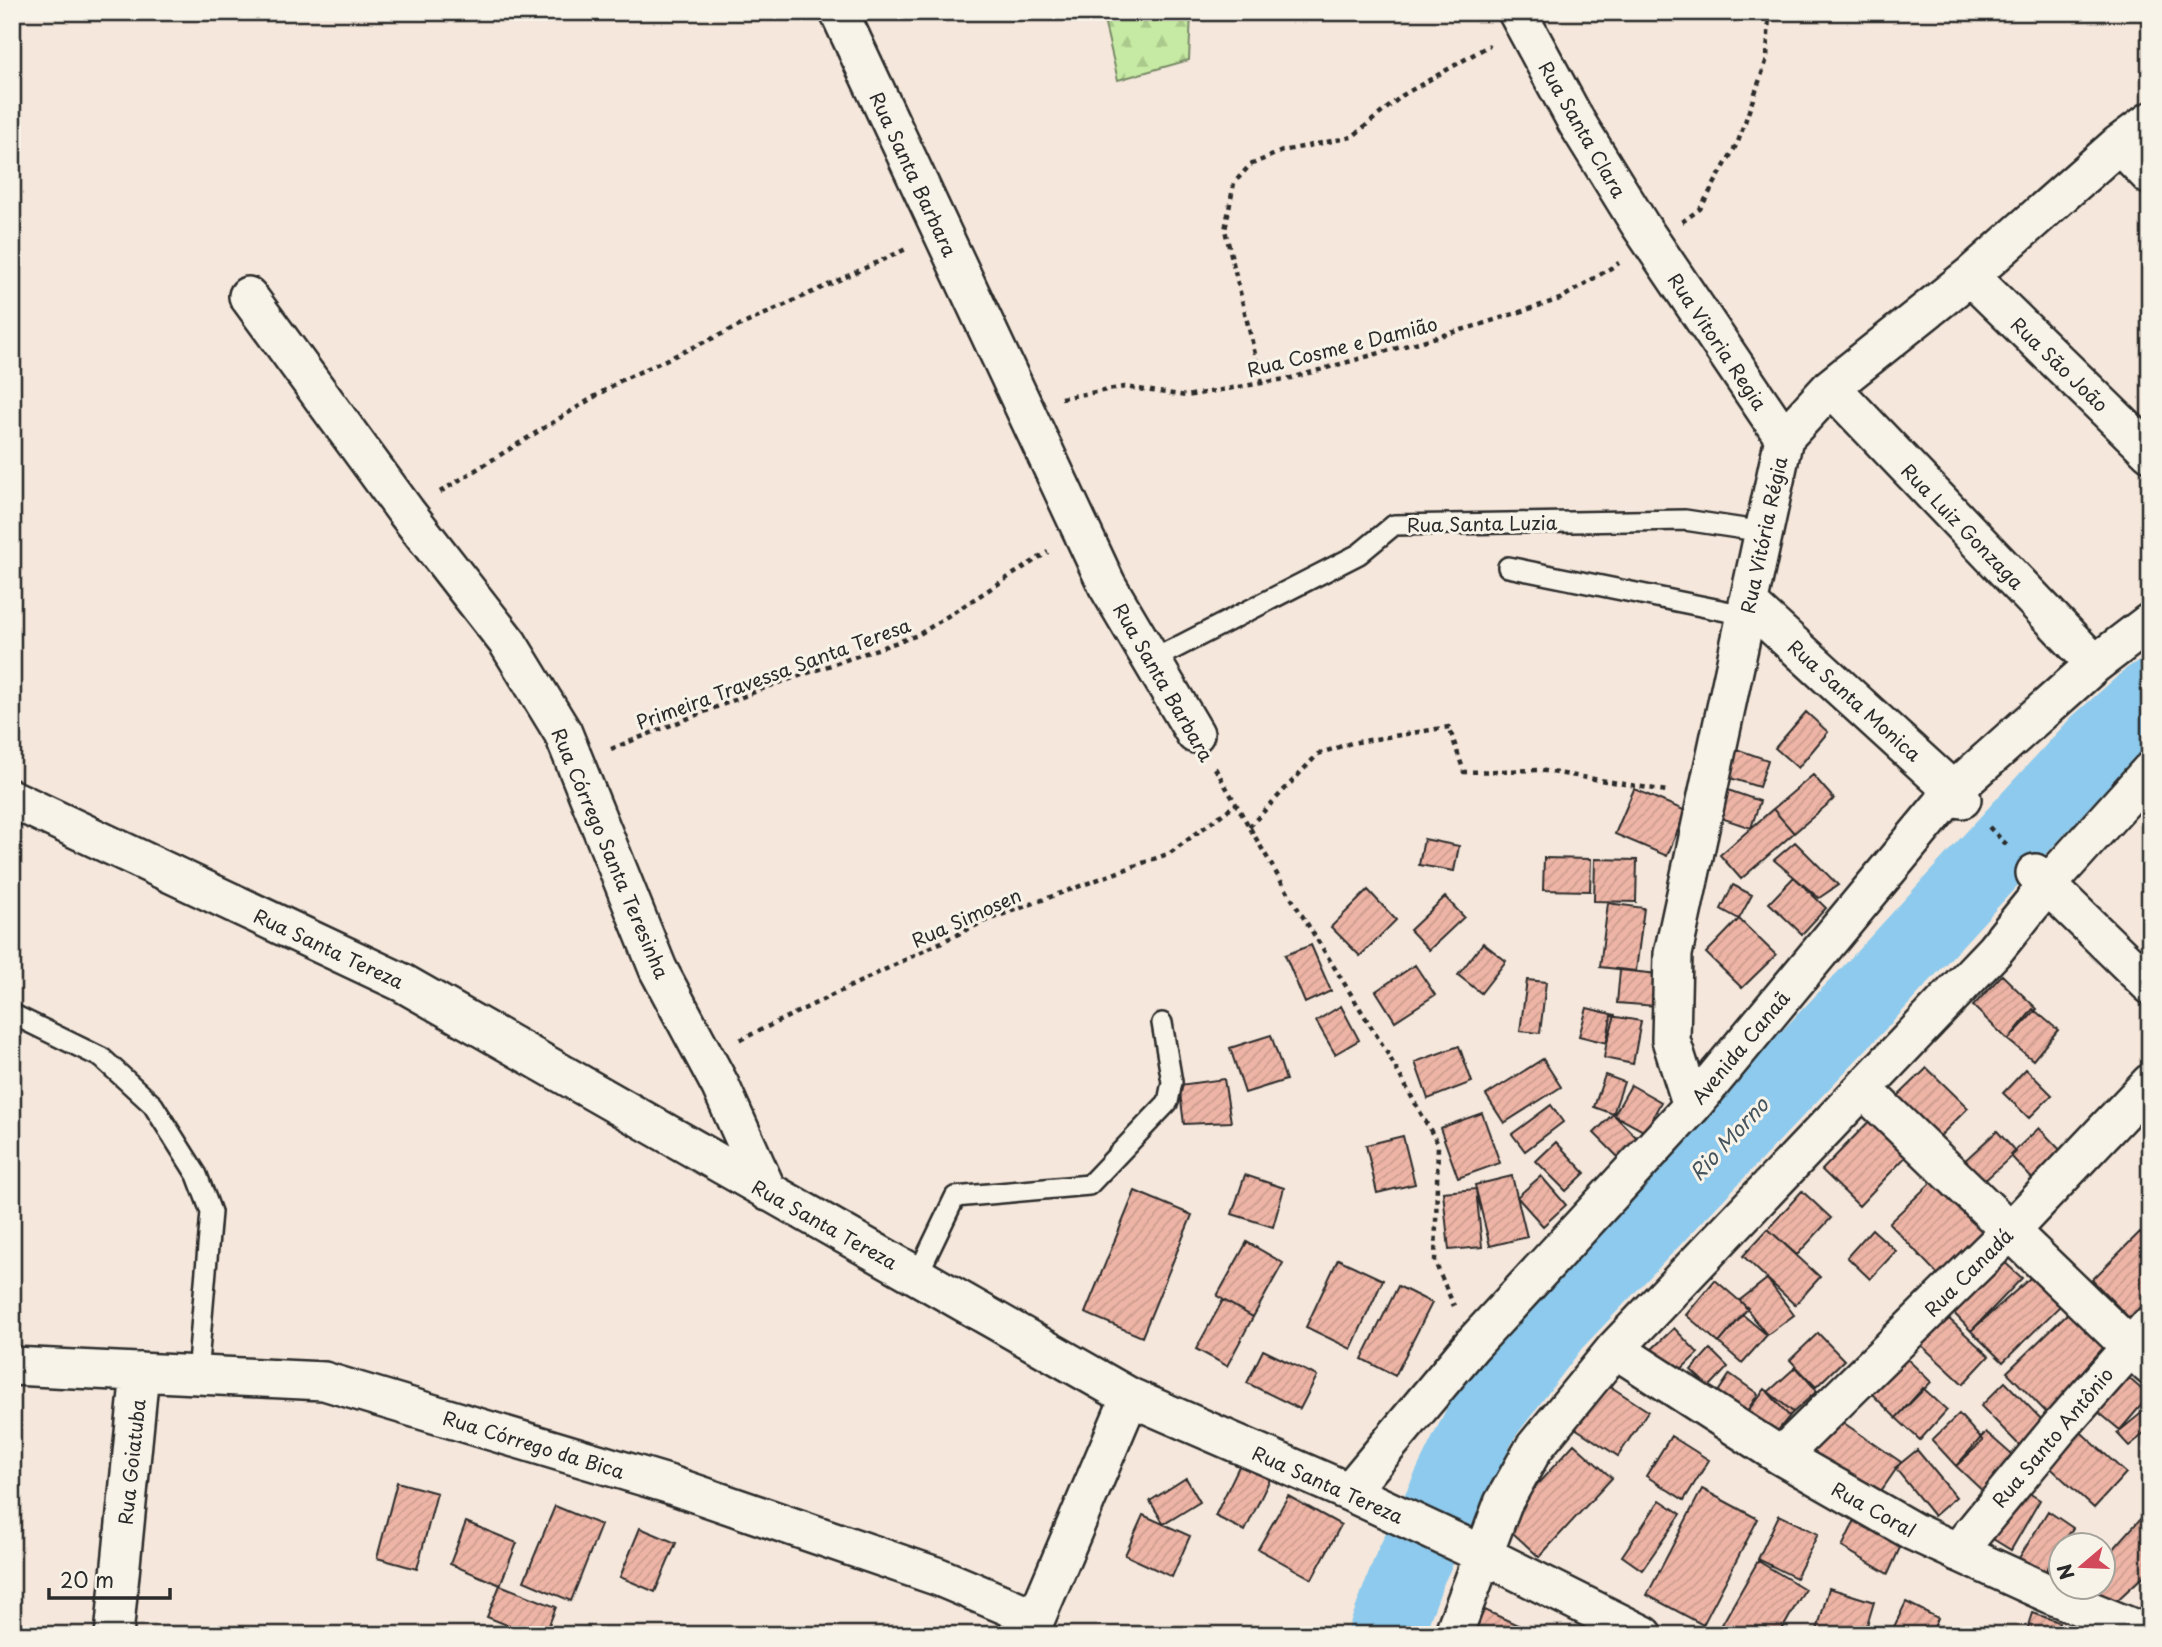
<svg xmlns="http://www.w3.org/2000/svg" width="2162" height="1647" font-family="'Playpen Sans',sans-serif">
<defs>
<pattern id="forest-firs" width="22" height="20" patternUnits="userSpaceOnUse" patternTransform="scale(1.75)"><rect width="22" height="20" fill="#c6eaa3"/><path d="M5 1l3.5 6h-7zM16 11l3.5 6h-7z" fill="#aac98c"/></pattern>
<pattern id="building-hatch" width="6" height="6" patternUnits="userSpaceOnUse" patternTransform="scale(1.75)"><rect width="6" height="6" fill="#eeb5a6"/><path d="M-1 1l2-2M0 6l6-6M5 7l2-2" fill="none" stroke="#cc9c8f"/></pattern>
</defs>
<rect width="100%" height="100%" fill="#f5e7db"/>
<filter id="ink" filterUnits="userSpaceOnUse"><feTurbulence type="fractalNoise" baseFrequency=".0143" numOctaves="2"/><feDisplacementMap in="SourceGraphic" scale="14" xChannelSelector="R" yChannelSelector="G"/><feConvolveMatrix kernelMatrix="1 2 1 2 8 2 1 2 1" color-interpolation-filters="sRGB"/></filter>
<g filter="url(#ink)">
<!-- forest -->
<path fill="url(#forest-firs)" stroke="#788a67" stroke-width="2" d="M1102,12H1191L1189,60L1118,80Z"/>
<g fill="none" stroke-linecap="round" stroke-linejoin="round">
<!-- river -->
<path stroke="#8dcaed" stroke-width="74" d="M1385,1635L1410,1568L1483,1418L1554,1324L1867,995L2097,744L2150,697"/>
</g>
<!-- building -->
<path fill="url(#building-hatch)" stroke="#2b2b2b" stroke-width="2" d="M1806,712L1828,732L1798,768L1775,748Z
M1736,749L1768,760L1759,787L1727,777Z
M1813,775L1834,799L1794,833L1773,809Z
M1634,789L1686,811L1667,856L1615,834Z
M1725,789L1760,801L1751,828L1715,816Z
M1773,809L1794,833L1741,879L1720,855Z
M1424,839L1459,846L1454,871L1419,865Z
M1795,842L1838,885L1819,898L1774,860Z
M1544,858L1591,859L1590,891L1543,890Z
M1595,859L1637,860L1636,902L1594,901Z
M1794,877L1826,908L1802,934L1769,903Z
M1733,885L1752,895L1739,919L1721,909Z
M1368,890L1396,920L1360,956L1331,927Z
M1445,897L1464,917L1429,950L1410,930Z
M1608,903L1644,908L1636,971L1600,967Z
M1739,919L1776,955L1742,988L1706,953Z
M1483,943L1506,961L1481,993L1458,975Z
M1311,945L1331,991L1305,1003L1285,955Z
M1415,965L1435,995L1395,1021L1376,991Z
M1620,970L1658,974L1656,1006L1617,1003Z
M2002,975L2037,1009L2008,1040L1973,1006Z
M1527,980L1546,982L1540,1033L1520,1031Z
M1341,1006L1359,1040L1335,1054L1316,1021Z
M1587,1008L1615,1015L1607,1043L1579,1036Z
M2033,1009L2058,1030L2033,1060L2008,1040Z
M1611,1016L1641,1021L1633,1064L1604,1058Z
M1271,1035L1286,1080L1245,1093L1230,1048Z
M1459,1046L1472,1082L1428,1099L1415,1062Z
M1543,1059L1561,1087L1504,1123L1486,1095Z
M1927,1068L1968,1108L1937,1139L1896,1098Z
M2026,1069L2052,1095L2029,1118L2003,1093Z
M1605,1075L1624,1082L1613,1114L1594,1107Z
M1224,1079L1231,1122L1184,1124L1179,1085Z
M1631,1085L1661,1102L1645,1132L1614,1115Z
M1551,1105L1563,1122L1525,1151L1512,1134Z
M1482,1113L1500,1163L1458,1178L1440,1128Z
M1613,1114L1644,1145L1625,1164L1594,1133Z
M1876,1114L1912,1150L1859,1206L1822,1170Z
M2039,1128L2065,1155L2036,1183L2010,1155Z
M1997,1131L2016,1152L1981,1184L1962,1163Z
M1403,1136L1415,1184L1377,1193L1366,1145Z
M1556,1142L1585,1173L1566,1191L1536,1161Z
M1942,1172L1997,1230L1944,1281L1889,1223Z
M1245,1175L1284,1188L1273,1227L1232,1214Z
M1512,1176L1527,1237L1490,1246L1475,1185Z
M1541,1176L1566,1205L1543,1226L1517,1197Z
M1476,1189L1482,1247L1449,1250L1443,1192Z
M1135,1191L1192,1215L1142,1337L1085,1313Z
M1802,1191L1831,1218L1797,1255L1768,1229Z
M1768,1229L1820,1277L1795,1305L1743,1256Z
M1872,1229L1896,1251L1870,1279L1847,1257Z
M2140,1232L2150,1242V1312L2137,1326L2092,1280Z
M1247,1242L1283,1263L1253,1317L1217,1296Z
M1338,1259L1383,1280L1351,1349L1306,1327Z
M2001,1259L2022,1278L1971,1331L1948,1307Z
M2038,1271L2066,1300L2003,1362L1971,1331Z
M1767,1279L1794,1315L1767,1335L1740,1300Z
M1715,1280L1748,1308L1719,1343L1686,1315Z
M1398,1286L1432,1303L1395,1376L1362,1359Z
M1223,1300L1253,1317L1227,1366L1196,1349Z
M2069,1312L2109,1354L2047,1413L2007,1372Z
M1743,1315L1767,1335L1742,1363L1719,1343Z
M1947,1317L1989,1356L1963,1384L1921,1345Z
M1674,1328L1698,1353L1675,1375L1651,1350Z
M1818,1333L1844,1360L1816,1387L1790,1360Z
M1710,1349L1728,1367L1709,1387L1691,1370Z
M1263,1350L1317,1376L1300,1409L1247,1383Z
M1901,1353L1931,1382L1896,1418L1867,1389Z
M1796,1367L1817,1391L1789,1416L1768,1392Z
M2121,1371L2149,1396L2120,1430L2091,1406Z
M1730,1374L1758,1394L1743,1417L1714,1398Z
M2005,1382L2047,1425L2023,1449L1981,1406Z
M1605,1383L1648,1411L1618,1456L1575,1428Z
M1923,1388L1947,1410L1920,1440L1896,1418Z
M1765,1389L1793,1412L1771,1439L1743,1417Z
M2150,1406V1429L2129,1446L2117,1433Z
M1959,1414L1983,1441L1956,1466L1932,1440Z
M1835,1417L1901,1462L1872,1504L1807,1459Z
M2074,1426L2126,1473L2094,1508L2043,1461Z
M1986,1432L2020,1462L1989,1497L1956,1466Z
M1671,1436L1709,1460L1684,1500L1646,1476Z
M1574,1444L1612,1478L1539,1557L1502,1523Z
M1917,1450L1956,1497L1934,1516L1895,1468Z
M1241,1462L1271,1477L1245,1531L1215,1516Z
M1186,1478L1200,1502L1164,1524L1150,1501Z
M397,1482L437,1493L417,1569L377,1558Z
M2018,1486L2040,1500L2011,1550L1988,1536Z
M1702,1489L1758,1519L1703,1625L1647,1595Z
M1288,1496L1341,1525L1312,1579L1258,1549Z
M1660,1500L1681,1514L1642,1570L1622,1556Z
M555,1506L601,1525L571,1601L524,1581Z
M2150,1508V1570L2113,1604L2080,1588H2102V1562Z
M2048,1511L2073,1528L2041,1579L2016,1563Z
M1143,1515L1190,1536L1172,1577L1125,1555Z
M1779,1515L1818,1534L1796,1578L1758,1559Z
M1857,1516L1903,1541L1888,1574L1842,1547Z
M466,1522L517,1543L500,1585L450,1564Z
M640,1528L676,1543L655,1592L620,1577Z
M1758,1561L1805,1589L1779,1635H1716Z
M500,1585L556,1607L545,1635H532L487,1617Z
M1829,1588L1874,1602L1864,1635L1816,1634Z
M1467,1602L1540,1635H1463Z
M1906,1602L1938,1618L1931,1635H1890Z
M2033,1613L2059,1622L2055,1635H2026Z"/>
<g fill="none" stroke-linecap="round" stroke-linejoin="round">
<defs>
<path id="service" d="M1508,567L1745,615
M1152,660L1359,554L1394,525L1685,520L1764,532
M12,1014L102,1058L153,1105L197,1175L211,1212L197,1375
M917,1276L955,1197L1089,1185L1168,1102L1172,1082L1162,1023"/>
<path id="minor" d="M839,12L1107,585L1195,734
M1517,12L1577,123L1640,225L1784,438
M2119,144L2150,176
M1970,276L2150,452
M248,296L406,512L508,643L563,733L658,969L720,1085L768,1192
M1831,387L2095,664
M1748,603L1962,799
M12,799L401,982L1130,1397L1349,1492L1484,1555L1644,1635
M2035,873L2150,985
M1863,1089L2150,1366
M1692,1106L1671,1040L1673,954L1784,438L1831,387L1970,276L2119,144L2150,121
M1615,1349L1781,1456L1914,1532L2052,1595L2150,1635
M12,1366L324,1381L668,1484L939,1577L1036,1618
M1781,1456L2009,1232L2150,1083
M1349,1492L1471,1346L1692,1106L1954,790L2095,664L2150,622
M1957,1552L2059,1428L2150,1325
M114,1635L140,1372
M1029,1635L1130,1397
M1453,1635L1503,1503L1534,1448L1615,1349L1994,951L2048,884L2150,771"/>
</defs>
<!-- service casing -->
<use href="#service" stroke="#2b2b2b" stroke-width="24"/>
<!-- minor casing -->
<use href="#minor" stroke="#2b2b2b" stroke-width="42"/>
<!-- path -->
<path stroke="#2b2b2b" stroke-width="4.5" stroke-dasharray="5 5" stroke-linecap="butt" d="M1682,222L1700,209L1738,142L1767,59L1769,12
M1262,383L1225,230L1234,183L1250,165L1282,151L1352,137L1403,95L1490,45
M1061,398L1125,387L1186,396L1291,378L1479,325L1560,299L1619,263
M440,492L620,381L906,249
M611,749L767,687L918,635L1048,552
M1215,768L1282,883L1385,1049L1438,1144L1435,1262L1454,1306
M1249,827L1318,754L1351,743L1449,727L1464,772L1539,770L1667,791
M1989,827L2010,848
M740,1040L985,921L1170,853L1236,804"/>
<!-- service -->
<use href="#service" stroke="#f7f3e8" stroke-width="19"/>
<!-- minor -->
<use href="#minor" stroke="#f7f3e8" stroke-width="37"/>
</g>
</g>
<g text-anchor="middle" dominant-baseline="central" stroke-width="6" stroke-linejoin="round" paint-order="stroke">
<!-- street labels -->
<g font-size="19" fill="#2b2b2b" stroke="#f7f3e8">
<text transform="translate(1583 129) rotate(60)">Rua Santa Clara</text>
<text transform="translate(914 174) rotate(65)">Rua Santa Barbara</text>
<text transform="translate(1718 341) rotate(56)">Rua Vitoria Regia</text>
<text transform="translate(1342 346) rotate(-14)">Rua Cosme e Damião</text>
<text transform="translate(2060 364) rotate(44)">Rua São João</text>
<text transform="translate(1482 523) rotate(-1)">Rua Santa Luzia</text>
<text transform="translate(1963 526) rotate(46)">Rua Luiz Gonzaga</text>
<text transform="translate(1763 535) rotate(-78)">Rua Vitória Régia</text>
<text transform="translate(773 673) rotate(-20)">Primeira Travessa Santa Teresa</text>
<text transform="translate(1164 682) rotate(60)">Rua Santa Barbara</text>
<text transform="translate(1855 700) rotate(42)">Rua Santa Monica</text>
<text transform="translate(611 853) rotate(67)">Rua Córrego Santa Teresinha</text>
<text transform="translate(966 917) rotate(-24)">Rua Simosen</text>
<text transform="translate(329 948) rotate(25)">Rua Santa Tereza</text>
<text transform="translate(1740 1047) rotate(-50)">Avenida Canaã</text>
<text transform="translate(825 1224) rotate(29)">Rua Santa Tereza</text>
<text transform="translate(1968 1272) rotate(-45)">Rua Canadá</text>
<text transform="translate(2052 1437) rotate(-50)">Rua Santo Antônio</text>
<text transform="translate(534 1444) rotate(17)">Rua Córrego da Bica</text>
<text transform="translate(131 1462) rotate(-84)">Rua Goiatuba</text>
<text transform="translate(1328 1484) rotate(24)">Rua Santa Tereza</text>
<text transform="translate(1874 1509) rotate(29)">Rua Coral</text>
</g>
<!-- water labels -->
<g font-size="21" font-style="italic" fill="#44535c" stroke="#f7f3e8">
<text transform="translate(1728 1138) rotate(-47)">Rio Morno</text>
</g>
</g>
<!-- margin -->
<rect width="2162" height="1647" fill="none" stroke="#f7f3e8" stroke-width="42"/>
<rect x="21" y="21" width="2120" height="1605" fill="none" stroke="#2b2b2b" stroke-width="2.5" filter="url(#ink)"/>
<!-- north arrow -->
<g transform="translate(2082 1566) rotate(251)"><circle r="33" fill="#f7f3e8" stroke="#a5a39c" stroke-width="2"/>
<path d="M0-5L12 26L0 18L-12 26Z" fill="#d1495b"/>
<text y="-10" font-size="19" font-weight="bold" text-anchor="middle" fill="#2b2b2b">N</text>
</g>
<!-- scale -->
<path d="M49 1588v10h121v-10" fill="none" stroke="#2b2b2b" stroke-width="3.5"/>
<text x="60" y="1588" font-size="21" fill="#2b2b2b" stroke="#f7f3e8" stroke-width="5" paint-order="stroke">20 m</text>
</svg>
